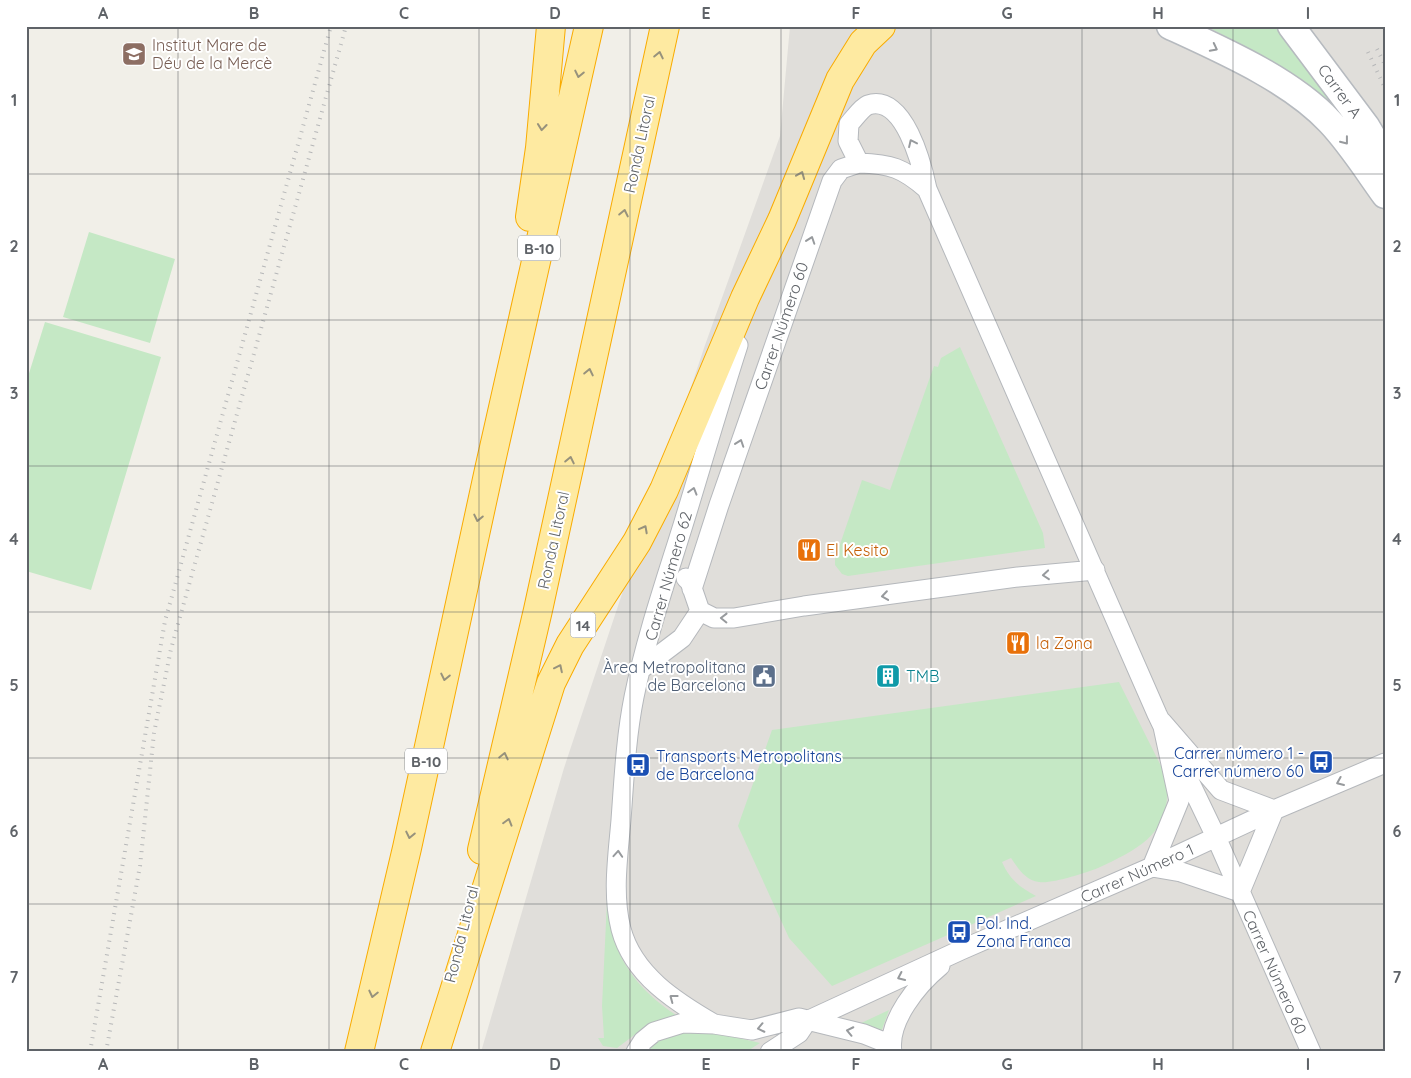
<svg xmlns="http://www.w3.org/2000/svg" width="1411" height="1078" font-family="Quicksand,sans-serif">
<rect width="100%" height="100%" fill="#f1efe8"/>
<!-- industrial -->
<path fill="#e0deda" d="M790,26H1385V1052H481L564,768L704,348L780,136Z"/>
<!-- green -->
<path fill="#c5e8c5" d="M1206,26H1277L1349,121L1306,82L1279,65Z
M89,232L175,259L150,343L63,317Z
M45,322L161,357L91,590L26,571V383Z
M960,347L1043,533L1045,548L848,576L842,574L835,565V559L862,480L890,490L934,366L938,367L941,358Z
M1119,682L1165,774C1176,830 1142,848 1098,868C1085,873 1052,884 1039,882C1025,880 1018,868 1011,858L1002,862C1010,880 1020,887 1036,896L832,986L789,938L738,826L772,730Z
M607,901C611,908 610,925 613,934C621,969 648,997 676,1015L645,1027L617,1048L603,1046L598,1038H604L602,1006Z
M889,1010L880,1035L857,1025Z
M685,1030L713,1032L760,1043L746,1052H647L659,1039Z"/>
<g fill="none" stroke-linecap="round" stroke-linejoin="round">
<defs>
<path id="minor" d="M927,189C903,168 891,164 859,163L848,141L849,124C854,119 861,108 868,105C904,93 922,165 927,189L1157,714L1216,837L1311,1052
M686,578L690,582L700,611L714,618H734L804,606L1018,577L1095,570
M692,589L719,505L832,181L841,169L859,163
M641,669L682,638L700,611
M1162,722L1221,790L1274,810L1240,892L1181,872L1152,867L1179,801Z
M807,1021L961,950L1152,867L1274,810L1385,763
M714,1024C676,1002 633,975 621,929C612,894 618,856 621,820C624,779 626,737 634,697C646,638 666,580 684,522C702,463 719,404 738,345
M636,1052L643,1041L654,1032L683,1023L714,1024L752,1030L799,1018L864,1034L884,1042L891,1048
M770,1052L799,1033L807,1021
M892,1052C887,1021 918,984 940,966"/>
<path id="secondary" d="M1170,26C1222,50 1291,80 1330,122C1350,143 1367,170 1385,195
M1291,26L1366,126L1385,158"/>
<path id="trunk" d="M530,217L540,148L551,26
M482,850L538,610L665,26
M359,1052L407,848L489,470L589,26
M435,1052L551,683L570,645L637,542L664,490L745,298L782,220L840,80L863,43L881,26"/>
</defs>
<!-- minor casing -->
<use href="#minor" stroke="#b5b8bc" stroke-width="21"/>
<!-- secondary casing -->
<use href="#secondary" stroke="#b6babf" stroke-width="29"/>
<!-- trunk casing -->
<use href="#trunk" stroke="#f9ab00" stroke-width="30"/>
<!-- minor -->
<use href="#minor" stroke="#fff" stroke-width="19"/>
<!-- secondary -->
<use href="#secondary" stroke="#fff" stroke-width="26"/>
<!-- trunk -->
<use href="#trunk" stroke="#feeaa1" stroke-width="28"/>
<!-- rail -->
<path stroke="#b6b7b8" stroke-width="4" stroke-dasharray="1 6" stroke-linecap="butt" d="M1377,49L1385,65
M1368,52L1385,88
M90,1052L165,621L331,26
M106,1052L140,866L154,733L171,649L346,26"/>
</g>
<!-- one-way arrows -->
<defs><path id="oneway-chevron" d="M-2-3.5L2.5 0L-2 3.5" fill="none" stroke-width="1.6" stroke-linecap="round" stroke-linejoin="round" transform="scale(1.25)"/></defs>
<g stroke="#979a9d">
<use href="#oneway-chevron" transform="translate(1214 48) rotate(27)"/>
<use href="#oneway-chevron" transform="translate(1345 141) rotate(52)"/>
<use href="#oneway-chevron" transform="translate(912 143) rotate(-115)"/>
<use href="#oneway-chevron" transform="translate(811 240) rotate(-71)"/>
<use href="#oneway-chevron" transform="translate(740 443) rotate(-71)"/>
<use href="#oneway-chevron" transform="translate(693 491) rotate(-74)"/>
<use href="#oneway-chevron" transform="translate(1046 575) rotate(175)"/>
<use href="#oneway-chevron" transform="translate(885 596) rotate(172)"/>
<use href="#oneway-chevron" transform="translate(724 618) rotate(-179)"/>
<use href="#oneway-chevron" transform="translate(1340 782) rotate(157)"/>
<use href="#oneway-chevron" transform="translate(618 854) rotate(-86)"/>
<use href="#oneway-chevron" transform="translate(901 977) rotate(155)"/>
<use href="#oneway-chevron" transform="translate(673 998) rotate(-143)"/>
<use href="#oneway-chevron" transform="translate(761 1028) rotate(168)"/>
<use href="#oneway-chevron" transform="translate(850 1031) rotate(-168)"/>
</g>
<g stroke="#97927c">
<use href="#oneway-chevron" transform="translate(659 55) rotate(-78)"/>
<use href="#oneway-chevron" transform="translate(579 74) rotate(102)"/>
<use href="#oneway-chevron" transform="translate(542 127) rotate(96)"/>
<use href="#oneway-chevron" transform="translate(801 175) rotate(-68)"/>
<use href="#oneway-chevron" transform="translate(624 213) rotate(-78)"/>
<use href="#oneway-chevron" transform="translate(589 372) rotate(-78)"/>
<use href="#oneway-chevron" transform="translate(570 460) rotate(-78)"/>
<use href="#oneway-chevron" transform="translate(478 518) rotate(102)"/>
<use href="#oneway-chevron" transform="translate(644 529) rotate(-62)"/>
<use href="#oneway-chevron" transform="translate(559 668) rotate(-64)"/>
<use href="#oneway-chevron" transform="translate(445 677) rotate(102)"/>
<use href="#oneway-chevron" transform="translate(504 756) rotate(-77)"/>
<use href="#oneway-chevron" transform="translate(508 822) rotate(-74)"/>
<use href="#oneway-chevron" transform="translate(410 835) rotate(102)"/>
<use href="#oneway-chevron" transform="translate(373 994) rotate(103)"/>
</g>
<!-- grid -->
<path fill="none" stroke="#5f6368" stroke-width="1" stroke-opacity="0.55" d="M178,26V1052M329,26V1052M479,26V1052M630,26V1052M781,26V1052M931,26V1052M1082,26V1052M1233,26V1052M26,174H1385M26,320H1385M26,466H1385M26,612H1385M26,758H1385M26,904H1385"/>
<!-- icons -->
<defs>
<symbol id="school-square" viewBox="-11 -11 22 22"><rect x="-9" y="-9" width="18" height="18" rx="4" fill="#8d6e63" stroke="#fff"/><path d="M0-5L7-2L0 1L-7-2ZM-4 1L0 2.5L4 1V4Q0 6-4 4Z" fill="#fff"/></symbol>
<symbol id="restaurant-square" viewBox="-11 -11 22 22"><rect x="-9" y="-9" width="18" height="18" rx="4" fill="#e8710a" stroke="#fff"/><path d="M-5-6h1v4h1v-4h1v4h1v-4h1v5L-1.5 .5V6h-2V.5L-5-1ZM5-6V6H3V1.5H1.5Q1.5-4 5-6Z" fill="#fff"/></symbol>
<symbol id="civic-square" viewBox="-11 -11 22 22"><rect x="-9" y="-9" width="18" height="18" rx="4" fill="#5c6f8a" stroke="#fff"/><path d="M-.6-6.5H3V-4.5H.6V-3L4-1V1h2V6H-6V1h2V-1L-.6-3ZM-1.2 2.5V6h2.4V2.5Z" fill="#fff"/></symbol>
<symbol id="building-square" viewBox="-11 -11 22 22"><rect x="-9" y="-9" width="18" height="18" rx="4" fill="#0f9aa8" stroke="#fff"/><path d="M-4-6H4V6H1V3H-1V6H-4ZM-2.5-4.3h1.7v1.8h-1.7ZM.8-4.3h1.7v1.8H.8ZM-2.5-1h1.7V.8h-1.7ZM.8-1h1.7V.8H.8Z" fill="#fff"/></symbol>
<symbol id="bus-square" viewBox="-11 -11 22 22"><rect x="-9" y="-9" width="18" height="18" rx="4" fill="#1a4fb4" stroke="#fff"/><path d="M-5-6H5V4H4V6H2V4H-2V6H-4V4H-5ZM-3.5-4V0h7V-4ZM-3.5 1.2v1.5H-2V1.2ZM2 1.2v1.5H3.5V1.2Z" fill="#fff"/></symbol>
</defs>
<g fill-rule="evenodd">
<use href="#school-square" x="120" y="40" width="28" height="28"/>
<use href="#restaurant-square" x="795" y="536" width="28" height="28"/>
<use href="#restaurant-square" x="1004" y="629" width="28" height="28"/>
<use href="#civic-square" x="750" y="662" width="28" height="28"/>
<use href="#building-square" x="874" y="662" width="28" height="28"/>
<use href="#bus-square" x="1307" y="748" width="28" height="28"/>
<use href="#bus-square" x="624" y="751" width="28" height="28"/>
<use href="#bus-square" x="945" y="918" width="28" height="28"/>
</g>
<g text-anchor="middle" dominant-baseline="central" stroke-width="4" stroke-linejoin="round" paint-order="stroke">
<!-- shield labels -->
<g fill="#fff" stroke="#8f9295" stroke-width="1">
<rect x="518" y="235.5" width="42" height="25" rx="4"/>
<rect x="570.5" y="612.5" width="25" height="25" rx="4"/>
<rect x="405" y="748.5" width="42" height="25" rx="4"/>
</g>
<g font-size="15" font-weight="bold" fill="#5f6368">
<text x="539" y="248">B-10</text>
<text x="583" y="625">14</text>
<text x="426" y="761">B-10</text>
</g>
<!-- education labels -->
<g font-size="16" fill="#785e54" stroke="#fff" text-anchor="start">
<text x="152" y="45">Institut Mare de<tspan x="152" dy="18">Déu de la Mercè</tspan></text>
</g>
<!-- street labels -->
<g font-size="16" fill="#5f6368" stroke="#fff">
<text transform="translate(1340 91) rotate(54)">Carrer A</text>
<text transform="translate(639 144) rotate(-78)">Ronda Litoral</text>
<text transform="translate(781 326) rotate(-71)">Carrer Número 60</text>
<text transform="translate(553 540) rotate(-78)">Ronda Litoral</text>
<text transform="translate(668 576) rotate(-74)">Carrer Número 62</text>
<text transform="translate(1137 873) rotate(-24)">Carrer Número 1</text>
<text transform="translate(461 934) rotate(-76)">Ronda Litoral</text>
<text transform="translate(1275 972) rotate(66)">Carrer Número 60</text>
</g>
<!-- food labels -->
<g font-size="16" fill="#c56008" stroke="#fff" text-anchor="start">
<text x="826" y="550">El Kesito</text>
<text x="1036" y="643">la Zona</text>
</g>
<!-- service labels -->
<g font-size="16" fill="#4e5e75" stroke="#fff" text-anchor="end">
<text x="746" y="667">Àrea Metropolitana<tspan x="746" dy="18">de Barcelona</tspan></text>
</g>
<!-- culture labels -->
<g font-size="16" fill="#0d838f" stroke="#fff" text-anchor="start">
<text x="906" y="676">TMB</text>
</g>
<!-- transit labels -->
<g font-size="16" fill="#164399" stroke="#fff" text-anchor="start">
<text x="1304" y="753" text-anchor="end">Carrer número 1 -<tspan x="1304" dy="18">Carrer número 60</tspan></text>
<text x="656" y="756">Transports Metropolitans<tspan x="656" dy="18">de Barcelona</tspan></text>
<text x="976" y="923">Pol. Ind.<tspan x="976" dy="18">Zona Franca</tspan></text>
</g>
</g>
<!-- border -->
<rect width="1411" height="1078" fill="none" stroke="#ffffff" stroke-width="55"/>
<rect x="28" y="28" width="1356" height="1022" fill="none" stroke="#5f6368" stroke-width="2"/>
<g font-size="16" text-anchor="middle" font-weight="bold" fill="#5f6368">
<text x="103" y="19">A</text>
<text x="254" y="19">B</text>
<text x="404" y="19">C</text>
<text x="555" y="19">D</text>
<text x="706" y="19">E</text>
<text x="856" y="19">F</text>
<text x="1007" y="19">G</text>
<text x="1158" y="19">H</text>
<text x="1308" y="19">I</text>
<text x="14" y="106">1</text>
<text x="1397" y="106">1</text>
<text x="14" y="252">2</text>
<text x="1397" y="252">2</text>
<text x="14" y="399">3</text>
<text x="1397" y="399">3</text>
<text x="14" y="545">4</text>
<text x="1397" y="545">4</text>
<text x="14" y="691">5</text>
<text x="1397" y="691">5</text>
<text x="14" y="837">6</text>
<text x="1397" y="837">6</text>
<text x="14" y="983">7</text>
<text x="1397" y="983">7</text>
<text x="103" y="1070">A</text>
<text x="254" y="1070">B</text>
<text x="404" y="1070">C</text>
<text x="555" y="1070">D</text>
<text x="706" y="1070">E</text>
<text x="856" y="1070">F</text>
<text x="1007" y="1070">G</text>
<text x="1158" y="1070">H</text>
<text x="1308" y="1070">I</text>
</g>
</svg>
